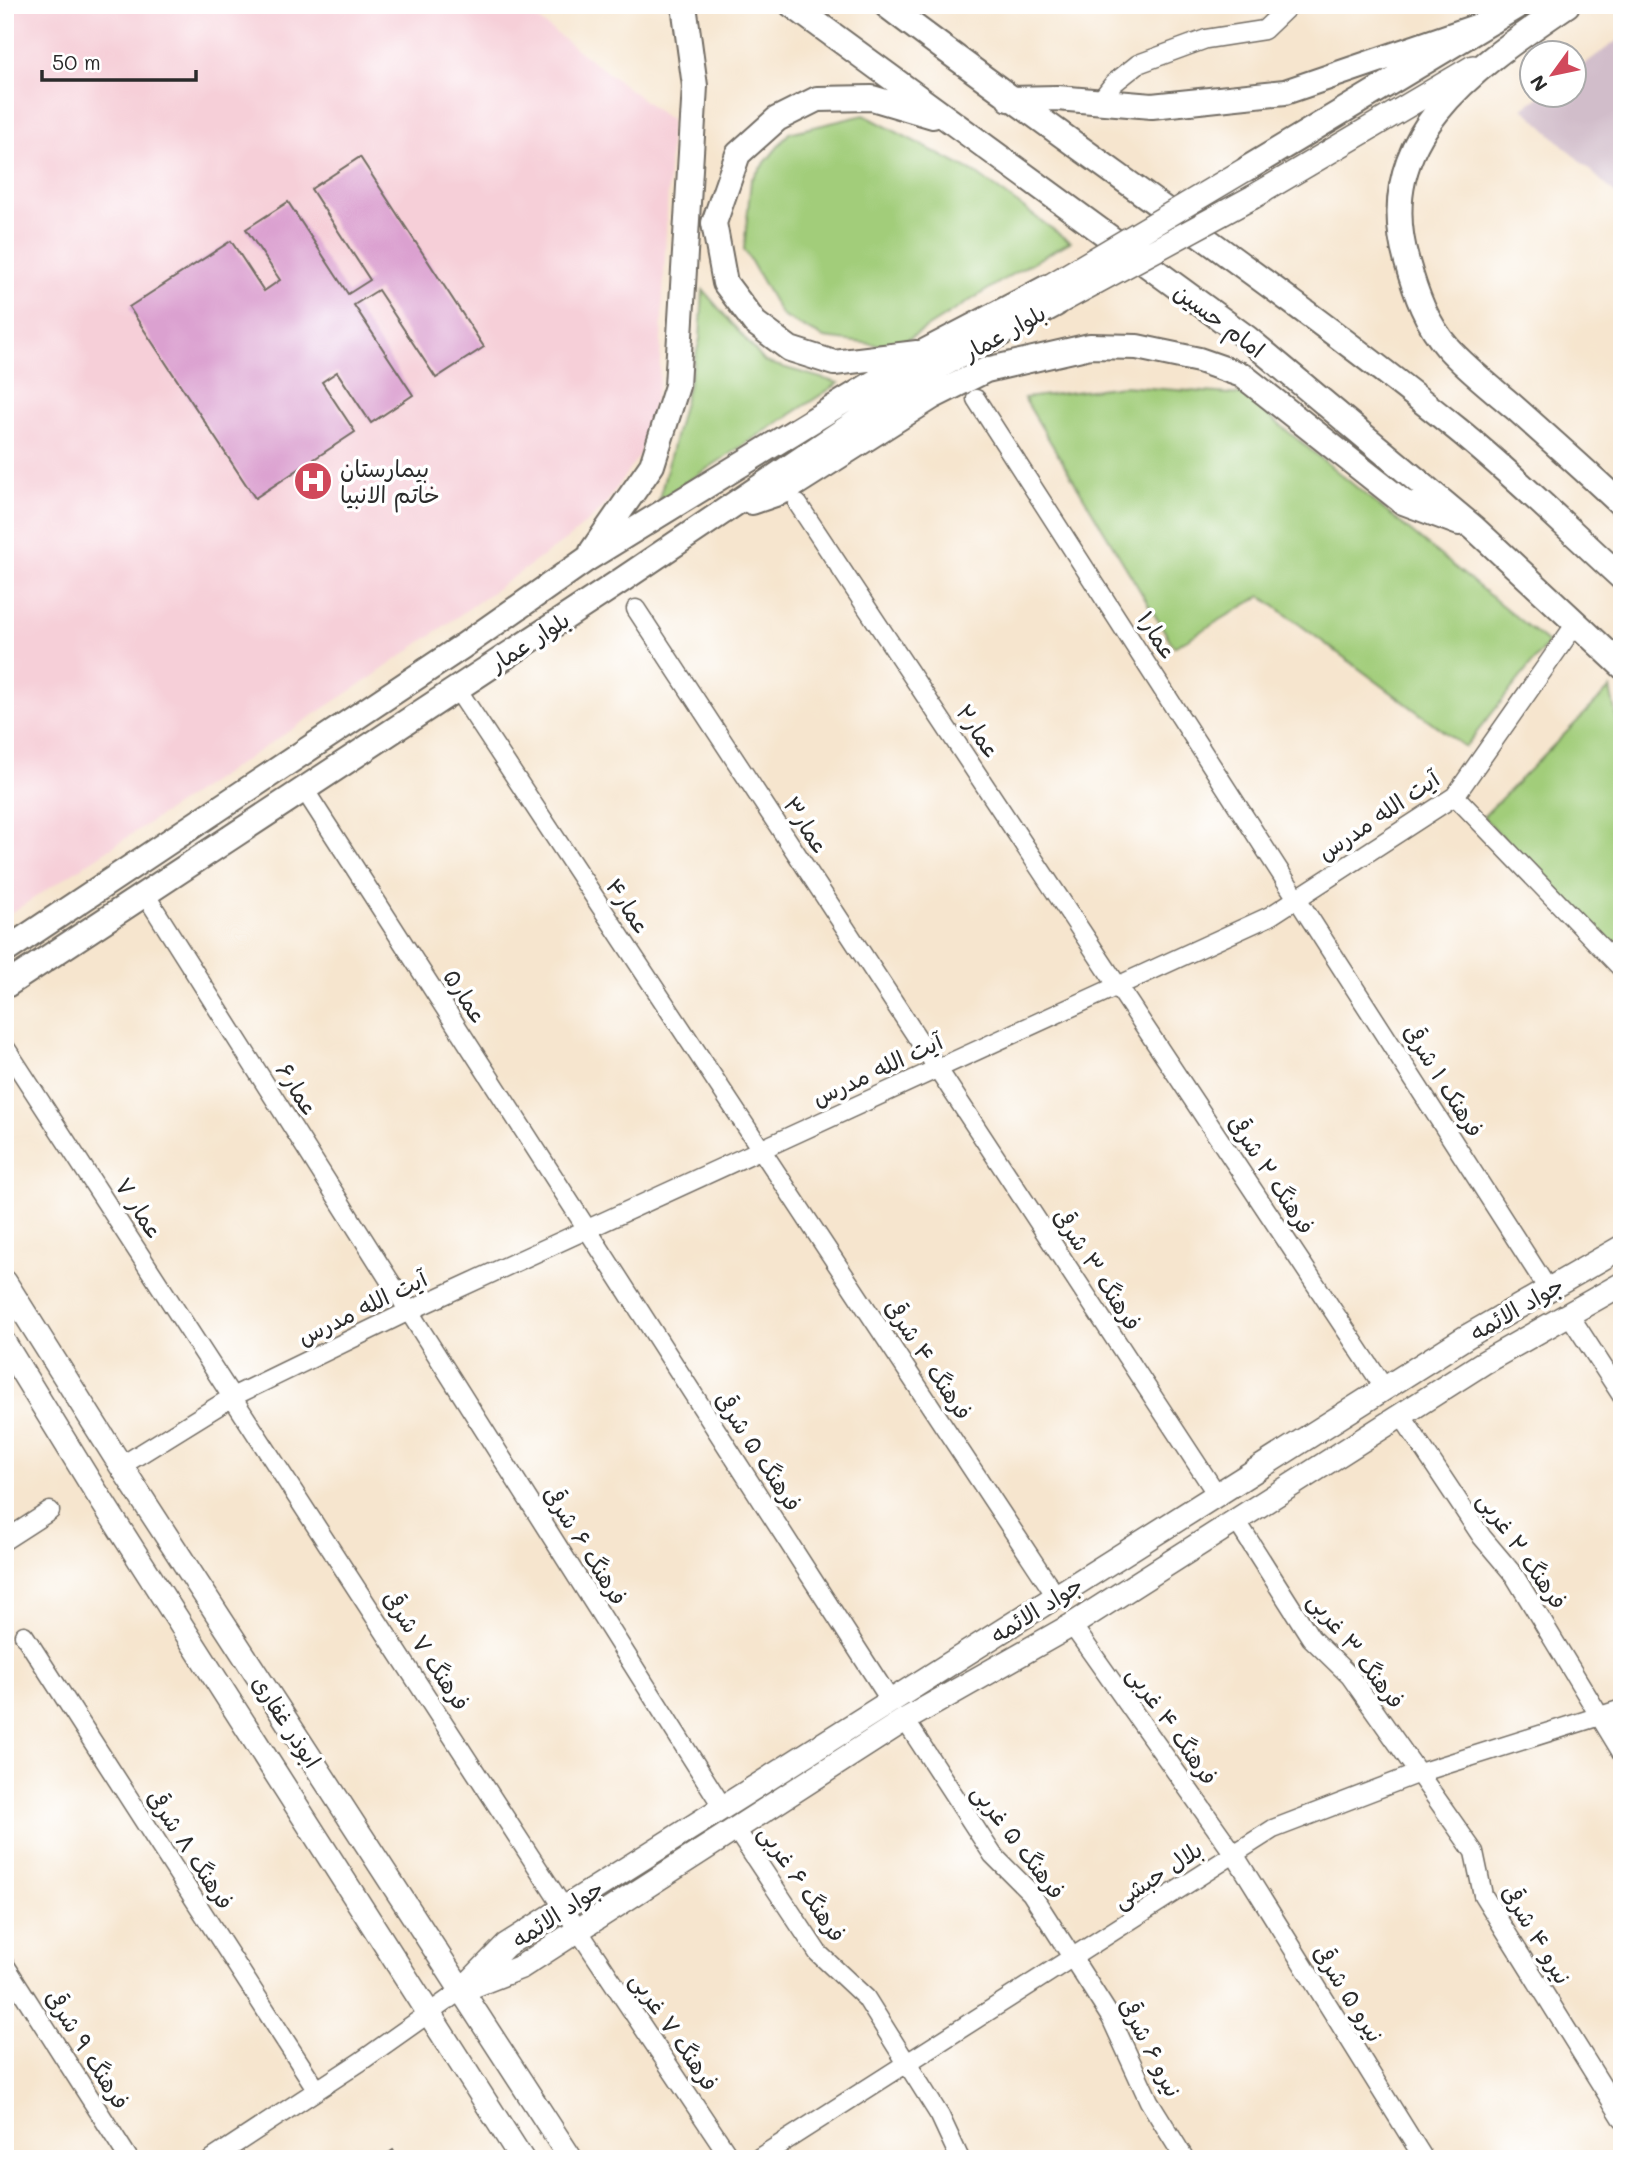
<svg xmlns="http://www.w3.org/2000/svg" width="1627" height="2164" font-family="Mali,'Playpen Sans Arabic',sans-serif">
<rect width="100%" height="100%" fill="#fff"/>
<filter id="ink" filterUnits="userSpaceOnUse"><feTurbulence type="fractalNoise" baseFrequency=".0143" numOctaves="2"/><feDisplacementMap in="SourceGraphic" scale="14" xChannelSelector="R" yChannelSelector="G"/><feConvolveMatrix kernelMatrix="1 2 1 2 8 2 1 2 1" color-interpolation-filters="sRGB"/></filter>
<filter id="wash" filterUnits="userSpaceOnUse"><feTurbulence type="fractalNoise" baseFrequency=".00686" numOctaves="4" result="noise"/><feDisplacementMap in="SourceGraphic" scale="28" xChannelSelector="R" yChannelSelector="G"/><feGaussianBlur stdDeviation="1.57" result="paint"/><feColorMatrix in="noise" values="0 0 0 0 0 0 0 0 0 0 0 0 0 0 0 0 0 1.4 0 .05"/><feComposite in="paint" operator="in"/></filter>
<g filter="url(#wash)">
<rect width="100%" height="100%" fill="#f6e5ce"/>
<!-- built -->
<path fill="#f6cfd8" d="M5,5H519L671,121L659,384L640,454L603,508L570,537L369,679L5,917Z"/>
<!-- industrial -->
<path fill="#d1bdca" d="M1622,37V200L1523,108L1542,95L1574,94L1575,71Z"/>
<!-- green -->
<path fill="#a2cd7a" stroke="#667c52" stroke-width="2" d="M864,115L977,174L1070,242L1019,270L910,338L888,346L824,338L782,316L744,249L751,180L789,133Z
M703,290L765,362L839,383L659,500L700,339Z
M1123,386L1243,395L1548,643L1465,747L1261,596L1174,647L1024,398Z
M1610,688L1617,721L1622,725V956L1483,817Z"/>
<g id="blocks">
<!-- building -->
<path fill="#dba1d0" d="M360,157L484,347L436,378L378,290L354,305L413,395L371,423L337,372L322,382L355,432L255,498L129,307L231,241L264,291L280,280L246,229L288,202L348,294L370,280L311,189Z
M393,2150L399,2159H379Z"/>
</g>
</g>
<g filter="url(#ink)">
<use href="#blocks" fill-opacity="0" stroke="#726c64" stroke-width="2"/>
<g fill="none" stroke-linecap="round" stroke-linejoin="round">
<defs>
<path id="minor" d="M1100,101L1114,83L1138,64L1206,39L1264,30L1290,5
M976,399L1548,1289
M798,504L1385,1389
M636,609L1218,1496
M457,689L1056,1596
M304,789L890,1700
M1455,796L1622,969
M145,894L722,1806
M5,1047L578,1930L731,2159
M1570,1316L1622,1396
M1401,1415L1482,1537L1514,1575L1622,1753
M121,1466L234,1396L409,1311L1270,916L1455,796L1577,622
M1236,1520L1311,1638L1350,1676L1474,1852L1483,1895L1622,2118
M5,1540L50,1511
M1072,1625L1234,1854L1424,2159
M24,1635L317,2090
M905,1720L993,1855L1031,1893L1111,2018L1149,2101L1185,2159
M735,1828L818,1953L866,1998L940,2116L960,2159
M5,1965L129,2159
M212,2159L360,2062L463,1989
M757,2159L1273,1829L1419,1773L1622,1709"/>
<path id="tertiary" d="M1253,197L1473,67
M5,1282L121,1466L571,2159
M5,1344L91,1484L522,2159
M470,1987L521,1967L903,1721L1072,1625L1483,1363L1622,1284
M463,1989L506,1945L564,1908L1466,1337L1622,1247"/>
<path id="secondary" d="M792,5L1247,338L1474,528L1622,666
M886,5C1075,149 1272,280 1457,429C1514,475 1567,528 1622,578
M1567,5C1476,67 1370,136 1407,262C1416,294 1426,323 1448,348C1468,370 1493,389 1515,408C1551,440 1587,472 1622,505
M1009,99L1057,98L1152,106L1285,92L1493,21
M1248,168L1519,5
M917,353L834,363L790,349L755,323L725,283L714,223L738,154L777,119L817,99L872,98L933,116
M752,502L784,491L932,397L986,370L1090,346L1137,347L1199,360L1242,375L1403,502L1459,523
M592,551L652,465L677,386L695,86L684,5
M5,951L463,646L587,559L924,352L1048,287
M5,986L619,582L933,370L1056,304"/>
</defs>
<!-- minor casing -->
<use href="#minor" stroke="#726c64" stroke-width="21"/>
<!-- tertiary casing -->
<use href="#tertiary" stroke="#726c64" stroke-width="26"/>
<!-- secondary casing -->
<use href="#secondary" stroke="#726c64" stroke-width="28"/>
<!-- minor -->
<use href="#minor" stroke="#fff" stroke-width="18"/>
<!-- tertiary -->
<use href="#tertiary" stroke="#fff" stroke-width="23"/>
<!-- secondary -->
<use href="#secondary" stroke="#fff" stroke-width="24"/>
<defs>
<path id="tertiary-bridge" d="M1048,287L1248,168
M1056,304L1253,197"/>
</defs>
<!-- tertiary-bridge casing -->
<use href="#tertiary-bridge" stroke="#726c64" stroke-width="26" stroke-linecap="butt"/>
<!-- tertiary-bridge -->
<use href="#tertiary-bridge" stroke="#fff" stroke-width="23"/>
</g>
</g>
<!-- icons -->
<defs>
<symbol id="hospital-disc" viewBox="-11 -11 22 22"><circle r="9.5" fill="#d1495b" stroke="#fff"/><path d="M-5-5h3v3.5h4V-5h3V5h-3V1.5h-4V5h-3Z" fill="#fff"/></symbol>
</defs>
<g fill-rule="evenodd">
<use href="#hospital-disc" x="291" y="459" width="44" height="44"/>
</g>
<g text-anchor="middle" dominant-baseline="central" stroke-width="7" stroke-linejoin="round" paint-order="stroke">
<!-- street labels -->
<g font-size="23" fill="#2b2b2b" stroke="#fff">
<text transform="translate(1220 320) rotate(37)">امام حسین</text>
<text transform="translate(1004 332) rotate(-29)">بلوار عمار</text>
<text transform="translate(1158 635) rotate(57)">عمار۱</text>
<text transform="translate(529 641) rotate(-33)">بلوار عمار</text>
<text transform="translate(979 731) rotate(56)">عمار۲</text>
<text transform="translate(1378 815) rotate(-34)">آیت الله مدرس</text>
<text transform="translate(807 825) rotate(57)">عمار۳</text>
<text transform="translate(629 906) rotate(57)">عمار۴</text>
<text transform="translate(466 996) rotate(57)">عمار۵</text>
<text transform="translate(877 1069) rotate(-25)">آیت الله مدرس</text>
<text transform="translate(1444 1080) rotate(58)">فرهنک ۱ شرقی</text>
<text transform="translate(298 1089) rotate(58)">عمار۶</text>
<text transform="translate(1272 1174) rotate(57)">فرهنگ ۲ شرقی</text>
<text transform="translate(140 1208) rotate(57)">عمار ۷</text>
<text transform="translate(1098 1269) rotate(57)">فرهنگ ۳ شرقی</text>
<text transform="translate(362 1307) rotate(-26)">آیت الله مدرس</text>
<text transform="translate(1516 1308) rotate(-30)">جواد الائمه</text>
<text transform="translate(929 1359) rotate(57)">فرهنگ ۴ شرقی</text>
<text transform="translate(759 1451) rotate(57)">فرهنگ ۵ شرقی</text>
<text transform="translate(586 1545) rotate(58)">فرهنگ ۶ شرقی</text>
<text transform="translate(1523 1550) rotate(55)">فرهنگ ۲ غربی</text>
<text transform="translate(1036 1609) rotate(-32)">جواد الائمه</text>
<text transform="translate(427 1650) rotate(57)">فرهنگ ۷ شرقی</text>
<text transform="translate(1357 1650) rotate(52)">فرهنگ ۳ غربی</text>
<text transform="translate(287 1721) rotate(57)">ابوذر غفاری</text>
<text transform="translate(1173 1725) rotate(55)">فرهنگ ۴ غربی</text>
<text transform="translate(1019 1841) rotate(53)">فرهنگ ۵ غربی</text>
<text transform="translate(191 1849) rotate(57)">فرهنگ ۸ شرقی</text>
<text transform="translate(1157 1874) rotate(-33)">بلال حبشی</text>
<text transform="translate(803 1883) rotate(56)">فرهنگ ۶ غربی</text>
<text transform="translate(557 1913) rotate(-33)">جواد الائمه</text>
<text transform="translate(1537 1934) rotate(59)">نیرو ۴ شرقی</text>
<text transform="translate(1349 1993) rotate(58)">نیرو ۵ شرقی</text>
<text transform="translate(675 2031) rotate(56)">فرهنگ ۷ غربی</text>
<text transform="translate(1151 2047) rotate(63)">نیرو ۶ شرقی</text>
<text transform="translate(88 2049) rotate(58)">فرهنگ ۹ شرقی</text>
</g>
<!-- poi labels -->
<g font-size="23" fill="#2b2b2b" stroke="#fff" text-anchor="start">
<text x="340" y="468">بیمارستان<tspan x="340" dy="26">خاتم الانبیا</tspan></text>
</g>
</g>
<!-- margin -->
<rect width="1627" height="2164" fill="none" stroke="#fff" stroke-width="28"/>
<!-- north arrow -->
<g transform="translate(1553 74) rotate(237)"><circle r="33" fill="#ffffff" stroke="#aaaaaa" stroke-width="2"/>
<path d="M0-5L12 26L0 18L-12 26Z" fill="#d1495b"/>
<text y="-10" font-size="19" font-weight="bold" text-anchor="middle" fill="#2b2b2b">N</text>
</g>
<!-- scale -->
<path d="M42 70v10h154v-10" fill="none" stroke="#2b2b2b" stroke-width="3.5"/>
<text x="52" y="70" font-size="21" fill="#2b2b2b" stroke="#ffffff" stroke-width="5" paint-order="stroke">50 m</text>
</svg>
